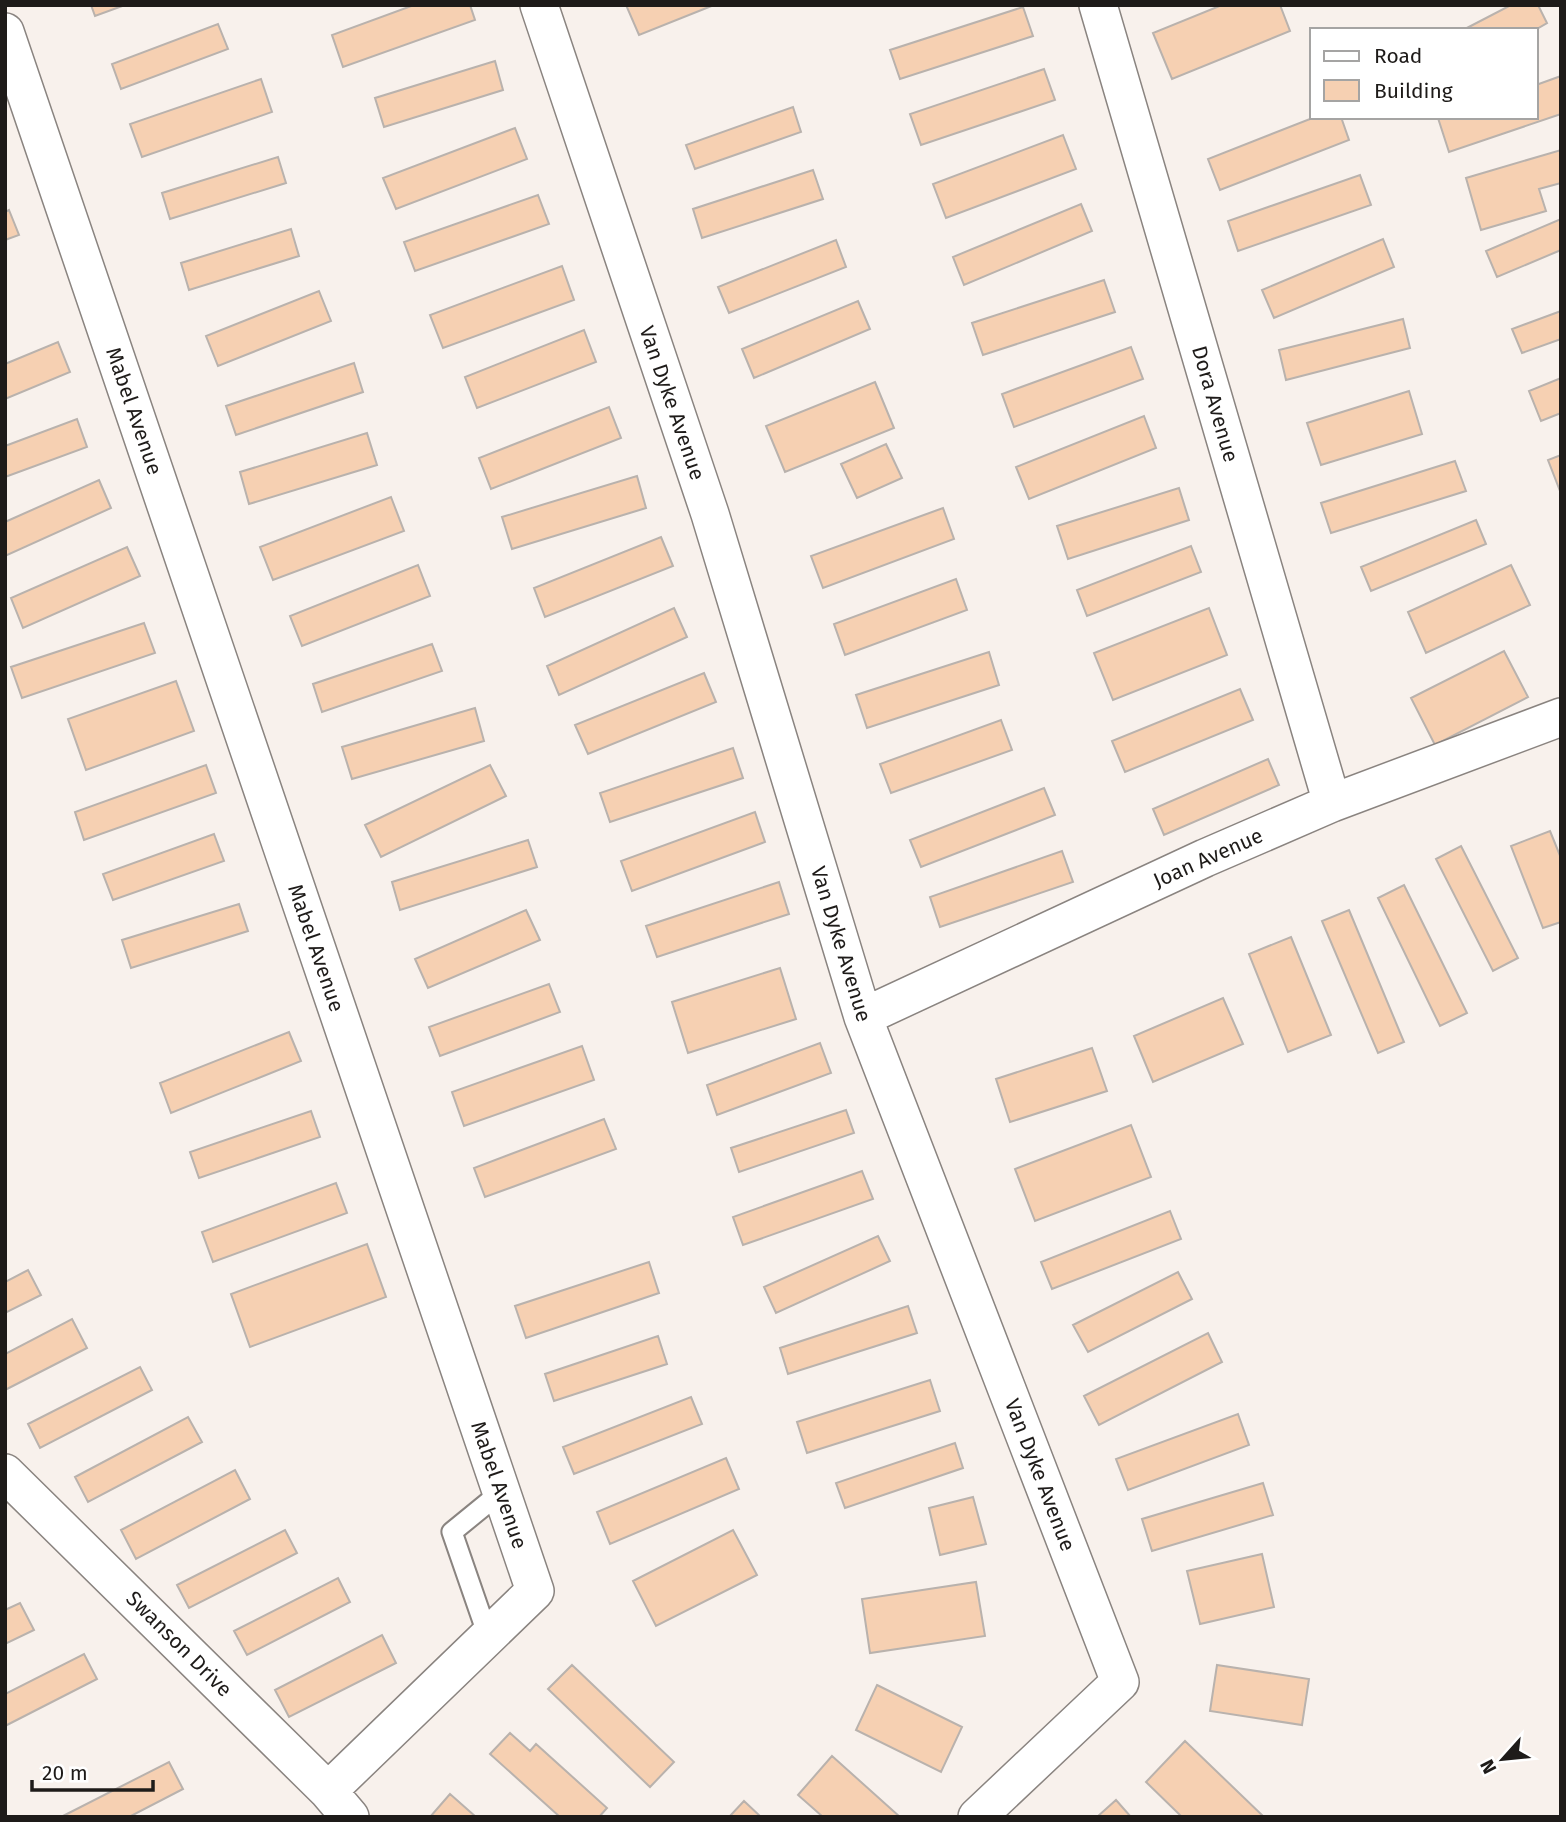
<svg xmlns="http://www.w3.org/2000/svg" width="1566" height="1822" font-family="'Fira Sans',sans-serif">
<rect width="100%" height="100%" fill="#f8f1ec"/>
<!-- building -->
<path fill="#f6d0b2" stroke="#b9b2ad" stroke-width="2" d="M91,5H125L95,16Z
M414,5H470L475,20L343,67L332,35Z
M626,5H714L639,35Z
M1222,5H1280L1290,31L1172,79L1153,33Z
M1511,5H1538L1547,23L1535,30H1463Z
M1023,7L1033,36L900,79L890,50Z
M218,24L228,49L121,89L112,64Z
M495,61L503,90L384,127L375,98Z
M1044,69L1055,100L921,145L910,114Z
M1561,76V114L1449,152L1438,118L1536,117V85Z
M261,79L272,112L142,157L130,124Z
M793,107L801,132L695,169L686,145Z
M1315,117H1341L1349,140L1220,190L1208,159Z
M515,128L527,159L396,209L383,178Z
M1063,135L1076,169L946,218L933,184Z
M1561,150V183L1539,189L1546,211L1481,230L1466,178Z
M278,157L286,183L170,219L162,193Z
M813,170L823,199L702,238L693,209Z
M1360,175L1371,205L1238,251L1228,221Z
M538,195L549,224L415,271L404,242Z
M1081,204L1092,231L964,285L953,257Z
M9,210L19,235L5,240V212Z
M1561,219V250L1497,277L1486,251Z
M291,229L299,256L189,290L181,263Z
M1383,239L1394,267L1274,318L1262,290Z
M836,240L846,267L729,313L718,287Z
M562,266L574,300L443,348L430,315Z
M1104,280L1115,312L983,355L972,323Z
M319,291L331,321L218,366L206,336Z
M858,301L870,329L754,378L742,349Z
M1561,311V339L1522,353L1512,329Z
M1403,319L1410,348L1286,380L1279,350Z
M584,330L596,362L477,408L465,377Z
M58,342L70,372L5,399V364Z
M1131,347L1143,379L1014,427L1002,394Z
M354,363L363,392L236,435L226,406Z
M1561,378V413L1541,421L1529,391Z
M875,382L894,428L785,472L766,426Z
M1409,391L1422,434L1321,465L1307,423Z
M609,407L621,438L491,489L479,458Z
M1144,416L1156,448L1029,499L1016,467Z
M77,419L87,447L5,477V446Z
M367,433L377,465L249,504L240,472Z
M886,444L902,478L857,498L841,464Z
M1561,455V490L1560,491L1548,460Z
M1455,461L1466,491L1331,533L1321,503Z
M637,476L646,508L512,549L502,517Z
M99,480L111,508L5,556V522Z
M1179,488L1189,520L1068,559L1057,526Z
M391,497L404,531L273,580L260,547Z
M943,508L954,539L823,588L811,556Z
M1476,520L1486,544L1371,591L1361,567Z
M661,537L673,566L545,617L534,588Z
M1191,546L1201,572L1087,616L1077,590Z
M127,547L140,576L23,628L11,598Z
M418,565L430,596L302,646L290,616Z
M1511,565L1530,605L1426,653L1408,612Z
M956,579L967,610L845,655L834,624Z
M674,608L687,637L559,695L547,666Z
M1209,608L1227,655L1113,700L1094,653Z
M144,623L155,653L22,698L11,667Z
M432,644L442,671L322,712L313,684Z
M1504,651L1528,697L1435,745L1411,698Z
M989,652L999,685L867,728L856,695Z
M704,673L716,702L588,754L575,725Z
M176,681L194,731L86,770L68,719Z
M1240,689L1253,720L1125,772L1112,741Z
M475,708L484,741L352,779L342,747Z
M1001,720L1012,750L891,793L880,764Z
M733,748L743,778L610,822L600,793Z
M1268,759L1279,785L1164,835L1153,809Z
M206,765L216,793L84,840L75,812Z
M490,765L506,796L381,857L365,825Z
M1044,788L1055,815L921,867L910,840Z
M755,812L765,842L632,891L621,861Z
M1550,831L1561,858V922L1543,928L1511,846Z
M214,834L224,861L113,900L103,874Z
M528,840L537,867L400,910L392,882Z
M1461,846L1518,958L1493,971L1436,859Z
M1062,851L1073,882L940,927L930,897Z
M779,882L789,914L657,957L646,926Z
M1404,885L1467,1013L1440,1026L1378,898Z
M239,904L248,931L131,968L122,940Z
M526,910L540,940L428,988L415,959Z
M1349,910L1404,1042L1378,1053L1322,921Z
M1291,937L1331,1035L1288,1052L1249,954Z
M780,968L796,1019L688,1053L672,1002Z
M549,984L560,1012L440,1056L429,1027Z
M1223,998L1243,1044L1153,1082L1134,1036Z
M289,1032L301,1061L171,1113L160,1083Z
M820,1043L831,1073L717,1115L707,1085Z
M582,1046L594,1080L464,1126L452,1092Z
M1092,1048L1107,1091L1010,1122L996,1079Z
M846,1110L854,1133L739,1172L731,1148Z
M311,1111L320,1137L199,1178L190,1152Z
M604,1119L616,1149L485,1197L474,1168Z
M1131,1125L1151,1177L1035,1221L1015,1169Z
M862,1171L873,1199L743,1245L733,1217Z
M336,1183L347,1213L213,1262L202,1232Z
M1170,1211L1181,1239L1052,1289L1041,1262Z
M878,1236L890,1261L776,1313L764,1287Z
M367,1244L386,1297L250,1347L231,1294Z
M649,1262L659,1293L526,1338L515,1306Z
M28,1270L41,1295L5,1313V1282Z
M1178,1272L1192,1299L1088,1352L1073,1325Z
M908,1306L917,1333L788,1374L780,1348Z
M72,1319L87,1348L5,1390V1354Z
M1208,1333L1222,1362L1099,1425L1084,1396Z
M658,1336L667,1364L554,1401L545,1374Z
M140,1367L152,1390L40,1448L28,1424Z
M930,1380L940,1411L807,1453L797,1422Z
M691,1397L702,1424L574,1474L563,1447Z
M1238,1414L1249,1445L1128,1490L1116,1459Z
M188,1417L202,1442L88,1502L75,1477Z
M955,1443L963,1468L845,1508L836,1483Z
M726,1458L739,1489L610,1544L597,1512Z
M235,1470L250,1499L136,1559L121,1530Z
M1263,1483L1273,1515L1152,1551L1142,1519Z
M973,1497L986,1544L940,1555L929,1508Z
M285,1530L297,1553L189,1608L177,1585Z
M733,1530L757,1575L656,1626L633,1581Z
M1262,1554L1274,1607L1200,1624L1187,1571Z
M338,1578L350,1602L247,1655L234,1631Z
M976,1582L985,1636L870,1653L862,1599Z
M20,1603L34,1630L5,1644V1610Z
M382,1635L396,1663L289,1717L275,1690Z
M84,1654L97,1679L5,1726V1694Z
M572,1665L674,1762L650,1787L548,1689Z
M1217,1665L1309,1679L1302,1725L1210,1711Z
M877,1685L962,1727L941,1772L856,1730Z
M510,1733L530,1751L536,1744L607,1808L599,1817H560L490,1754Z
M1185,1741L1264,1817H1182L1146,1782Z
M832,1756L900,1817H823L798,1795Z
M169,1762L183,1789L129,1817H61Z
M450,1794L476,1817H430Z
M1116,1800L1131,1817H1097Z
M744,1801L761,1817H729Z"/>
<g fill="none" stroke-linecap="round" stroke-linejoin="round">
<defs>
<path id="lane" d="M488,1636L452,1532L501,1492"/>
<path id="street" d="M539,5L710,514L863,1017L1120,1682L977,1817
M1098,5L1332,803
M5,32L535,1591L328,1791
M863,1017L1205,858L1332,803L1561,717
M5,1473L328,1791L350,1817"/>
</defs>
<!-- lane casing -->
<use href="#lane" stroke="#8a8480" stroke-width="23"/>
<!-- street casing -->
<use href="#street" stroke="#8a8480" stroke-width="40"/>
<!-- lane -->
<use href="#lane" stroke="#fff" stroke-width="19"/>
<!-- street -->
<use href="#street" stroke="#fff" stroke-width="37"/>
</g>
<g text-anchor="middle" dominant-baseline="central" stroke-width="7" stroke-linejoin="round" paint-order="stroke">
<!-- street labels -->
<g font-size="21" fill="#1e1b19" stroke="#fff">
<text transform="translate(672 403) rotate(71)">Van Dyke Avenue</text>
<text transform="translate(1215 404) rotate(74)">Dora Avenue</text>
<text transform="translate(134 411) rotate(71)">Mabel Avenue</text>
<text transform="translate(1208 858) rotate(-24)">Joan Avenue</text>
<text transform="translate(841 944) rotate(73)">Van Dyke Avenue</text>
<text transform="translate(316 948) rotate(71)">Mabel Avenue</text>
<text transform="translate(1040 1475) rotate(69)">Van Dyke Avenue</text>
<text transform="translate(499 1485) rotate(71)">Mabel Avenue</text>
<text transform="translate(179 1644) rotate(45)">Swanson Drive</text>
</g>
</g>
<!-- border -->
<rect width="1566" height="1822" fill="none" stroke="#1e1b19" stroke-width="14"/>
<!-- legend -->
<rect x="1310" y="28" width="228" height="91" fill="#ffffff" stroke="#a5a4a3" stroke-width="2"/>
<rect x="1324" y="51" width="35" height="10" fill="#ffffff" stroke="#a5a4a3" stroke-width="2"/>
<text x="1374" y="63" font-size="21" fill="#1e1b19">Road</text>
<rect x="1324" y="80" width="35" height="21" fill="#f6d0b2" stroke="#a5a4a3" stroke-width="2"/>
<text x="1374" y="98" font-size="21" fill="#1e1b19">Building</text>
<!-- north arrow -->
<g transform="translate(1503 1759) rotate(243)" stroke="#ffffff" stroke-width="5" paint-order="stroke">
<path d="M0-5L12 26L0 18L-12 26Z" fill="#1e1b19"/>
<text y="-10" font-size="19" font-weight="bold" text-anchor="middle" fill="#1e1b19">N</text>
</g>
<!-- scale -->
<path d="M32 1780v10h121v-10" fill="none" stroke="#1e1b19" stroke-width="3.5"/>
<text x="42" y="1780" font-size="21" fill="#1e1b19" stroke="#ffffff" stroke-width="5" paint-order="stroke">20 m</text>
</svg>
